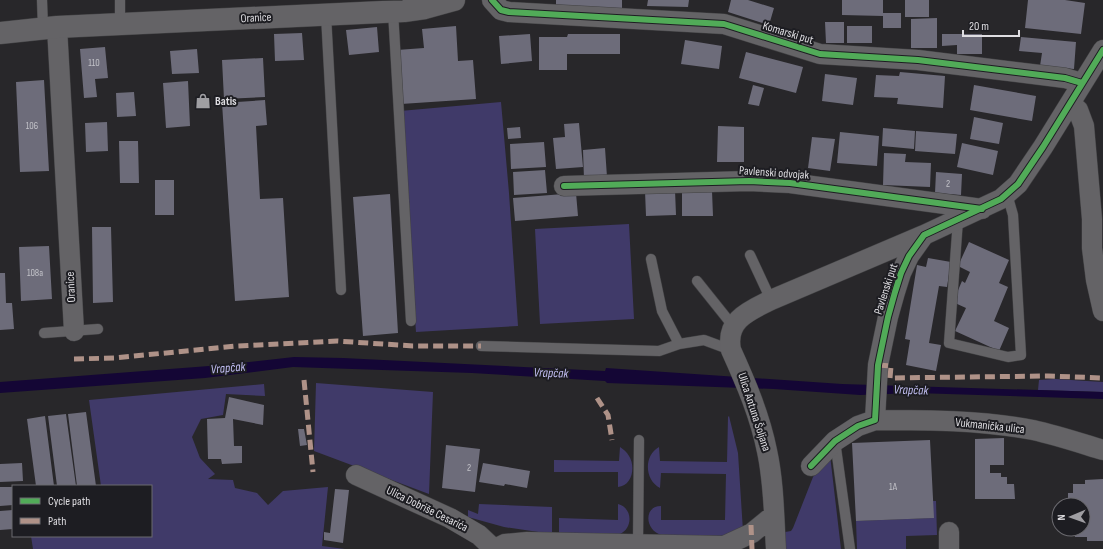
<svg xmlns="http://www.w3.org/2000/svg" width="1103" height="549" font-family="'Sofia Sans Condensed',sans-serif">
<rect width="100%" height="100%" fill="#28272a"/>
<!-- green -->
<path fill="#403a69" d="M501,102L509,193L518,326L416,332L400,111Z
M629,224L634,319L540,324L535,229Z
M1055,379L1103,382V392L1038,390L1039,380Z
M316,383L433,392L429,494L314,451Z
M264,384L265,396L226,394L223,415L201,419L192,437L200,458L215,474L208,479L233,480L235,488L257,493L268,505L283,491L328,487L322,546L345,549H33L31,536H151V486H101L89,400Z
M729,416L738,453L743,531L727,536L662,535C645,531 643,506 661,506V520H725L726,474L661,473L660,488C644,480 644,455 659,447L660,461L727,462L728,417Z
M620,447C623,449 627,452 629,456C636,467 632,486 618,487V472H554V460L619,461Z
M830,455L841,549H785V532L791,531L793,528L813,477L821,465Z
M933,501H936L937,535L906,536V549H857L856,521L933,518Z
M479,504L552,507V534L504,527L468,517V510L478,514Z
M618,504C633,508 633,528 620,534H559V518L618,520Z"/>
<!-- water -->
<path fill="#140635" d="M294,357L343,358L605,371L606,368L842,384L1103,392V399L916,393L860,395L774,389L607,383L605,381L472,373L293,367L205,378L0,393V382L222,365Z"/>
<!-- building -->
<path fill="#6d6c7a" d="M556,0H622V11L556,8Z
M648,0H689L688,7L647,6Z
M731,0H748L774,8L769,25L728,12Z
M842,0H883V13H901V28H883V16L842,15Z
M905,0H929V17H905Z
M1028,0H1065L1085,3L1081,34L1025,28Z
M937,18V48H911V19Z
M825,22H844V43H826Z
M456,26L458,61L473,60L476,99L401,104L397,50L424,48L422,29Z
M847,26H872V43H847Z
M377,27L379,52L349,55L346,30Z
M302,33L304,60L275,61L274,34Z
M530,34L532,61L501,64L499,36Z
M568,34H620V54H567V70H539V37H567Z
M942,34H982V54H957V45L942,46Z
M1021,37L1076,42L1074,69L1040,66L1042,53L1019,51Z
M685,40L722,46L719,69L681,64Z
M105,47L108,78L95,79L97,97L84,98L80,49Z
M197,49L199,73L172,74L170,51Z
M746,52L803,67L796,93L739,78Z
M263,58L265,97L224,99L222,60Z
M900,72L945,76L943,108L897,104L898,98L874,97L876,75L899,76Z
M825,74L857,78L853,105L822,101Z
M44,80L49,171L20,172L16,82Z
M188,81L190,126L166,128L163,83Z
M753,85L764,88L759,106L748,104Z
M974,85L1036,96L1032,121L970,110Z
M134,92L136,116L117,117L116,93Z
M265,100L267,125L256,126L260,199L283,198L289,297L235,301L222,103Z
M974,117L1003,123L999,144L970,139Z
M107,122L108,151L86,152L85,123Z
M579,123L583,167L556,169L553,138L565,137L564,124Z
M718,126L744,127V162H717Z
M520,127L521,138L508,139L507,128Z
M883,128L915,131L914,149L882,146Z
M916,131L957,134L955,154L915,151Z
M840,132L879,136L877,166L837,163Z
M812,137L835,139L830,171L808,168Z
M119,141H138L139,183H120Z
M544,142L546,167L511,169L510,144Z
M962,143L998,151L993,175L957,167Z
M605,148L607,177L584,179L583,150Z
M884,153L906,154L905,162L931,163L930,187L883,185Z
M545,170L547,193L514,195L513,172Z
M936,172L962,174L961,195L935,193Z
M155,180H174V215H155Z
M675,190L676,215L646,216L645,191Z
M712,191L713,216H682V192Z
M576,193L578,216L515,221L513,198Z
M390,194L398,333L363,336L353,197Z
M92,227H111L113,302L93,303Z
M969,242L1009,260L999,283L1008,287L994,321L1009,328L999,351L955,331L966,308L955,303L958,296L956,295L962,281L965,283L970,272L958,266Z
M49,246L52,299L21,301L19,247Z
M928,258L951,262L947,287L939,286L929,343L941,345L936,371L906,365L910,340L905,339L917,265L926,267Z
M0,273H5L6,303H12L14,329L0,330Z
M229,397L264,405L263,425L233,419L234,446H242V463L222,464L221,459H208L207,419L225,418Z
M86,412L96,486H77L68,414Z
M66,414L76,486H57L48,416Z
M45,416L54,486H36L27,419Z
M298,429H304L307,445L300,446Z
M1004,438V465H990V473H1001V477H1007V484H1014L1015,499H975V439Z
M930,440L934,518L856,521L852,443Z
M446,445L480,449L475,492L442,488Z
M22,463L23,481L0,482V464Z
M483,463L530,471L527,488L505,484L504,486L479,482Z
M1103,479V541H1087V537H1075L1074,529H1083V505H1068V493H1073V484H1085V480Z
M0,487H13V505L0,506Z
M335,489L349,490L343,543L324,540V532L330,533Z
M13,510V529L0,530V511Z"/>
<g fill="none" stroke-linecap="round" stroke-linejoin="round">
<defs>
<path id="lane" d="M42,0L43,28
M120,0V24
M393,11L411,321
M326,15L341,290
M958,220L949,343L1008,357L1021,355L1013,215L1007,194
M750,255L771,300
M651,259L662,311L679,344
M697,281L733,326
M44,333L98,329
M481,346L659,351L679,344L704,340L731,350
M835,441L850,549
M638,544L639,440"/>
<path id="street" d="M492,0L501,10L509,12L724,24L820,54L918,60L1065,78L1082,83
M57,27L74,331
M1070,104L1078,110L1084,126L1092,219V248L1096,280L1103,311
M564,186L749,181L790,183L982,209
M875,420C927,420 981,420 1033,430C1056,435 1080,443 1103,450
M811,466L835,441L858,426L875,420L878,365L888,317L895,292L901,273L909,256L924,235L1001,199L1018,184L1043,147L1103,50
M356,475L450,518L479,535L494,549
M724,546L752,533L774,515
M495,549L505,544L527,542L724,546L731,549
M776,549C774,517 774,483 767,451C760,416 746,383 731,350C725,320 749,311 771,300L924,235
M949,549V532"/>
<path id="secondary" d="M0,33L57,27L404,11L425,8L454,0"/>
</defs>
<!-- lane casing -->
<use href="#lane" stroke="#424244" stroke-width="11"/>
<!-- street casing -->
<use href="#street" stroke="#424244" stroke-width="21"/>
<!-- secondary casing -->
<use href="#secondary" stroke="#424244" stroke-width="23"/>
<!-- lane -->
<use href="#lane" stroke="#646366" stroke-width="10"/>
<!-- street -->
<use href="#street" stroke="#646366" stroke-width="20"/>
<!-- secondary -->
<use href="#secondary" stroke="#646366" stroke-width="22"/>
<!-- quiet -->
<path stroke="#af9288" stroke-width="5" stroke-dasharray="10 5" stroke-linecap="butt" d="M74,359L114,358L237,346L337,341L413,346H481
M878,365L891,366L890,378L1048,376L1103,378
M304,380L313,472
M597,398L608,415L612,440
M751,525L752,549"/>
<defs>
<path id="cycleway" d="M492,0L501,10L509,12L724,24L820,54L918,60L1065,78L1082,83
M564,186L749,181L790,183L982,209
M811,466L835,441L858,426L875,420L878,365L888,317L895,292L901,273L909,256L924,235L1001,199L1018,184L1043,147L1103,50"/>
</defs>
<!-- cycleway casing -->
<use href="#cycleway" stroke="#1d1d22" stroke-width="8"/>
<!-- cycleway -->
<use href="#cycleway" stroke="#51ab58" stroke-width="6"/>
</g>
<!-- icons -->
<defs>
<symbol id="shop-bare" viewBox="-9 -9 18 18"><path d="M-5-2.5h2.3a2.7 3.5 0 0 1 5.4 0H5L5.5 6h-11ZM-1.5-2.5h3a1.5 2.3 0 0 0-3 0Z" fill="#9f9ea2" stroke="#1d1d22" stroke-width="2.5" paint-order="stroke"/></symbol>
</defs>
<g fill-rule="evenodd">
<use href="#shop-bare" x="192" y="90" width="22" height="22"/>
</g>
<g text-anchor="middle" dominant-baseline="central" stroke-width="4" stroke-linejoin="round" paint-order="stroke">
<!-- number labels -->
<g font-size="10" fill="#c2c2c8">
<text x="94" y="63">110</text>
<text x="32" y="126">106</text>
<text x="948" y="184">2</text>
<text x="35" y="273">108a</text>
<text x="469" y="468">2</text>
<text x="893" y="487">1A</text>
</g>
<!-- street labels -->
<g font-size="12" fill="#dfdee2" stroke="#1d1d22">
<text transform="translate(256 18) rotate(-3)">Oranice</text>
<text transform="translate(788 33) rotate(17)">Komarski put</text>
<text transform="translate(774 173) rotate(4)">Pavlenski odvojak</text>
<text transform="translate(71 287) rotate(-93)">Oranice</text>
<text transform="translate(886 289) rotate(-72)">Pavlenski put</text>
<text transform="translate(754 412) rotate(72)">Ulica Antuna Šoljana</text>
<text transform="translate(990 426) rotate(6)">Vukmanička ulica</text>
<text transform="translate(427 509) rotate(26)">Ulica Dobriše Cesarića</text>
</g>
<!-- poi labels -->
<g font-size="12" font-weight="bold" fill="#dfdee2" stroke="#1d1d22" text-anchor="start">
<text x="215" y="101">Batis</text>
</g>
<!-- water labels -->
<g font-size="13" font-style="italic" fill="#c0bdf1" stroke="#1d1d22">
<text transform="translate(228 368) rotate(-5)">Vrapčak</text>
<text transform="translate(551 373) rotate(2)">Vrapčak</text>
<text transform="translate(911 390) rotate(2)">Vrapčak</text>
</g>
</g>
<!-- legend -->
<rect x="12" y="485" width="140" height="52" fill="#1d1d22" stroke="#6b6a6f"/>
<rect x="20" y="498" width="20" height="6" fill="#51ab58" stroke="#6b6a6f"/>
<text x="48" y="505" font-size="12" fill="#dfdee2">Cycle path</text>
<rect x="20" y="518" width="20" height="6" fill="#af9288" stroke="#6b6a6f"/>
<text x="48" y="525" font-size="12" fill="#dfdee2">Path</text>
<!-- north arrow -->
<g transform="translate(1071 517) rotate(268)"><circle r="19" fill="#1d1d22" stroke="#6b6a6f"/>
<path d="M0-3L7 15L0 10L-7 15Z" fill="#9f9ea2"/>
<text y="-6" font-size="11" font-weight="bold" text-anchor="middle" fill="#dfdee2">N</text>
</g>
<!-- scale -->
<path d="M963 30v6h56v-6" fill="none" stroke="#dfdee2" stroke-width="2"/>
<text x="969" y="30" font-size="12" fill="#dfdee2" stroke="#1d1d22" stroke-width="3" paint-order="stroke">20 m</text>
</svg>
